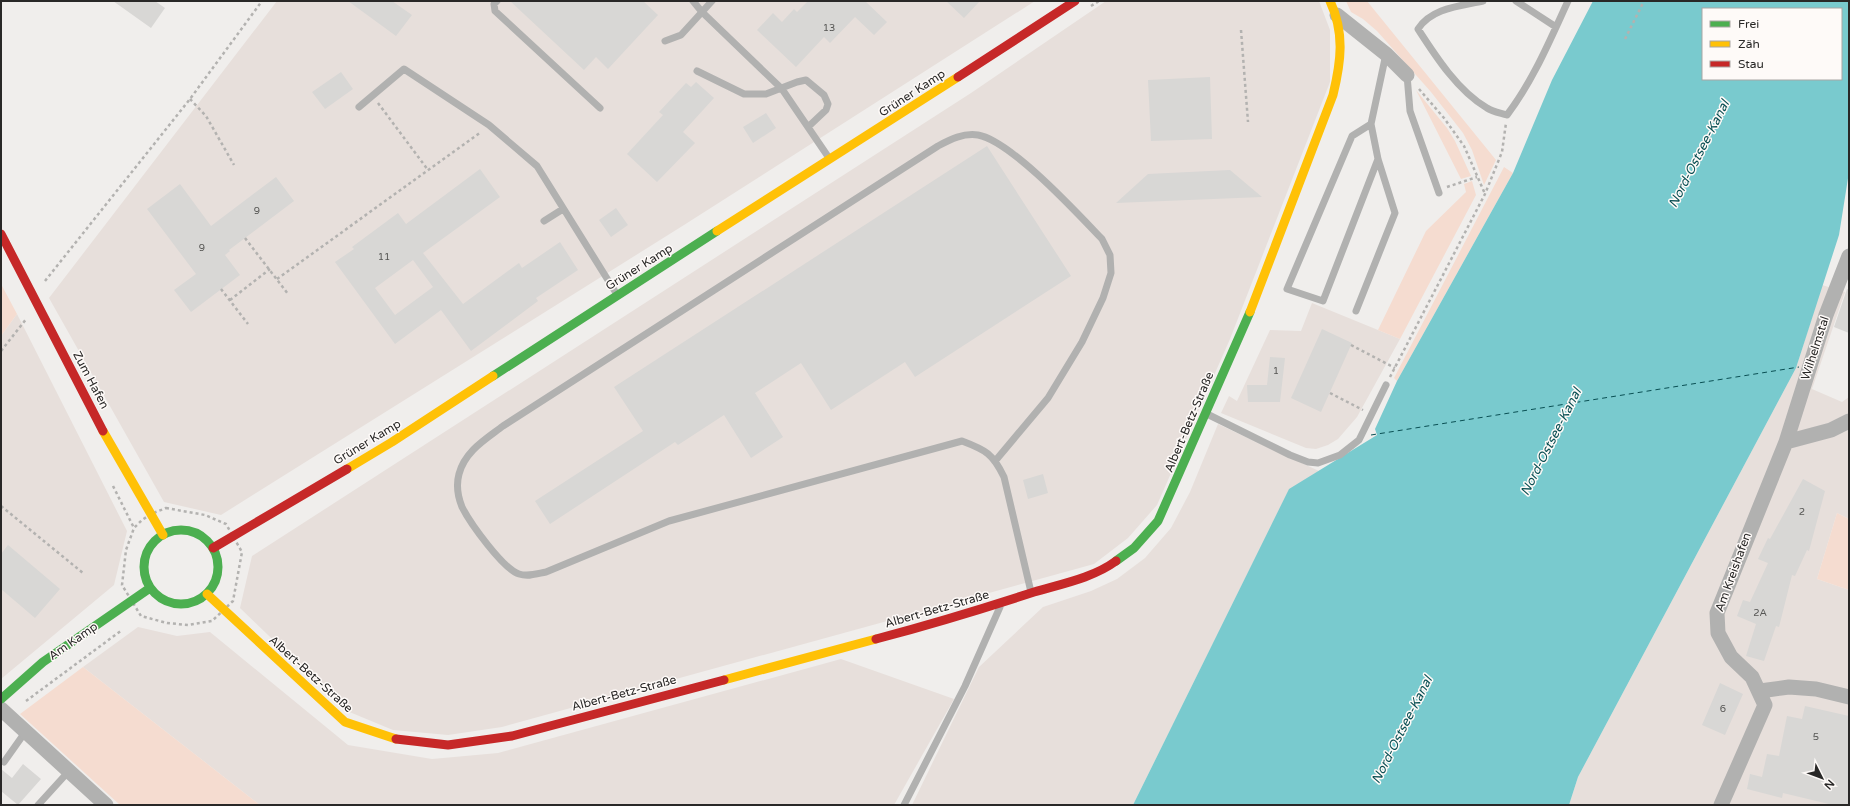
<svg xmlns="http://www.w3.org/2000/svg" width="1850" height="806" font-family="'Varela Round',sans-serif">
<rect width="100%" height="100%" fill="#f0eeec"/>
<!-- built -->
<path fill="#e7dfdb" d="M277,1H1035L684,225L221,515L164,502L49,298Z
M1106,1H1319L1330,30V82L1230,339L1157,505L1128,538L1094,564L502,727L448,735L393,730L347,711L240,608L252,556L971,93Z
M1822,285L1845,292L1812,389L1842,402L1849,397V519L1837,513L1817,579L1849,590V805H1569L1578,777L1796,368Z
M1312,303L1400,339L1357,417L1338,439L1328,445L1316,449L1306,448L1221,413L1229,396L1237,401L1270,330L1301,331Z
M17,314L127,531L114,585L1,679V336Z
M1218,424L1319,471L1289,490L1133,805H912L979,667L1043,607L1091,591L1117,579L1145,558L1171,528L1190,492Z
M138,627L177,636L210,632L348,745L432,759L498,753L841,659L954,699L894,805H260L83,667Z"/>
<!-- green -->
<path fill="#f5dcd0" d="M1346,1H1367L1496,160L1484,185L1472,150L1463,133L1431,92L1377,31L1363,19L1351,12Z
M1416,90L1447,128L1455,141L1471,176L1461,179Z
M1504,167L1513,173L1397,381L1394,378Z
M1472,181L1476,195L1400,339L1378,330L1426,231L1466,192L1464,184Z
M1,284L17,314L1,336Z
M1837,513L1849,519V590L1817,579Z
M83,667L260,805H120L20,714Z"/>
<!-- water -->
<path fill="#79cace" fill-rule="evenodd" d="M1593,1H1849V172L1839,235L1796,368L1578,777L1569,805H1133L1289,489L1377,435L1375,429L1397,381L1513,173L1552,80ZM1703,9H1841V79H1703Z"/>
<g fill="none" stroke-linecap="round" stroke-linejoin="round">
<!-- ferry -->
<path stroke="#094f53" stroke-width="1" stroke-dasharray="5 4" stroke-linecap="butt" d="M1371,435L1799,367"/>
</g>
<!-- building -->
<path fill="#d8d7d5" fill-rule="evenodd" d="M113,1H155L165,8L151,28Z
M348,1H392L412,15L396,36Z
M510,1H643L658,15L608,69L596,57L584,70Z
M808,1H865L887,22L874,35L855,17L830,43L824,37L796,67L757,30L773,13L782,22L794,9L797,12Z
M946,1H980L964,18Z
M341,72L353,89L325,109L312,92Z
M1210,77L1212,139L1151,141L1148,80Z
M696,82L714,98L683,132L695,143L657,182L627,154L663,115L659,112L686,83L691,87Z
M766,113L776,128L753,143L743,127Z
M987,146L1071,276L915,377L905,362L831,410L801,363L755,393L783,437L751,458L724,415L678,445L675,442L550,524L535,501L643,431L614,387Z
M480,169L500,197L423,253L463,304L519,263L522,268L560,242L578,270L536,298L538,301L471,351L441,310L395,344L335,262L354,249L352,247L398,213L406,224ZM413,260L433,287L395,315L375,288Z
M1230,170L1262,197L1116,203L1148,174Z
M276,177L294,201L229,250L230,251L225,255L240,275L191,312L174,290L196,274L147,209L180,184L211,226Z
M616,208L628,225L611,237L599,220Z
M1847,289L1849,290V333L1834,327Z
M1322,329L1352,343L1321,412L1291,398Z
M1270,357L1285,358L1280,402H1248L1247,385H1267Z
M1043,474L1048,493L1028,499L1023,480Z
M1803,479L1825,491L1809,551L1807,550L1795,576L1792,575L1779,627L1776,626L1764,661L1746,656L1756,624L1737,616L1743,600L1750,602L1768,563L1758,559L1768,538L1770,539Z
M8,545L60,589L35,618L1,589V554Z
M1720,683L1743,694L1725,735L1702,725Z
M1805,706L1849,716V805H1833L1783,793L1782,798L1747,789L1750,774L1762,777L1767,754L1779,756L1787,716L1802,719Z
M23,764L41,779L18,805L1,791V769L12,778Z"/>
<g fill="none" stroke-linecap="round" stroke-linejoin="round">
<!-- path -->
<path stroke="#b3b2b0" stroke-width="2.5" stroke-dasharray="3 3" stroke-linecap="butt" d="M1091,6L1099,1
M1241,30L1248,122
M1625,39L1644,1
M1419,89L1444,118L1464,146L1485,194
M190,99L206,116L234,165
M378,103L428,170
M1447,187L1477,177
M245,238L288,294
M277,279L481,132
M45,281L190,99L262,1
M221,289L248,324
M230,300L270,269
M1351,345L1395,368
M1,351L27,318
M1390,377L1485,194L1502,152L1506,123
M1330,393L1363,410
M113,486L134,528
M1,506L83,573
M166,508L205,515L226,524L242,552L233,601L212,621L188,625L167,623L141,616L122,585L126,550L134,528L142,520L151,514Z
M26,701L122,630"/>
<!-- lane -->
<path stroke="#b1b1b0" stroke-width="7" d="M497,1L494,4L495,11L600,108
M712,1L702,12L782,89L829,158
M1483,1C1460,6 1431,8 1418,29C1436,57 1458,91 1487,108C1493,112 1501,113 1507,115C1533,81 1550,40 1568,1
M1516,1L1556,27
M665,41L681,35L702,12L693,1
M697,71L744,94H766L797,82L806,80L824,95L828,104L826,110L808,127
M1407,75L1410,111L1439,193
M359,107L404,69L489,125L537,166L616,293
M1378,159L1323,301L1287,289L1352,136L1371,124L1386,54
M544,221L563,209
M1356,311L1395,213L1378,159L1371,124
M1207,414L1290,455L1308,462L1318,463L1340,455L1359,440L1386,385
M996,460L1048,398L1082,342L1103,298L1111,273L1110,255L1102,239C1077,213 1011,141 978,135C963,133 951,139 938,146L503,426C486,439 465,451 459,474C456,485 458,497 462,507C470,523 503,569 519,574C528,577 536,574 546,572L669,521L962,441C986,450 993,454 1004,477L1031,592
M4,762L26,731
M38,805L69,771
M904,805L965,686L1000,607"/>
<!-- street -->
<path stroke="#b1b1b0" stroke-width="15" d="M1337,15L1386,54L1407,75
M1786,442L1831,430L1849,421
M1760,691L1789,687L1816,689L1849,697
M1,709L106,805
M1721,805L1765,705L1752,677L1731,657L1718,633L1717,613L1786,442L1826,315L1849,256"/>
<!-- fast -->
<path stroke="#4caf50" stroke-width="9" d="M493,376L717,231
M144 567a37 37 0 1 1 74 0a37 37 0 1 1-74 0Z
M1116,561L1134,548L1158,521L1250,312
M1,699L43,662L150,588"/>
<!-- slow -->
<path stroke="#ffc107" stroke-width="9" d="M717,231L958,77
M1250,312L1333,95C1341,62 1345,33 1330,1
M103,431L163,535
M347,469L392,442L493,376
M207,594L345,722L396,739
M724,680L876,639"/>
<!-- jam -->
<path stroke="#c62828" stroke-width="9" d="M958,77L1075,1
M1,234L103,431
M213,548L347,469
M876,639C929,625 982,609 1034,592C1061,584 1093,578 1116,561
M396,739L448,745L512,736L724,680"/>
</g>
<g text-anchor="middle" dominant-baseline="central" stroke-width="3" stroke-linejoin="round" paint-order="stroke">
<!-- number labels -->
<g font-size="10" fill="#565654">
<text x="829" y="28">13</text>
<text x="257" y="211">9</text>
<text x="202" y="248">9</text>
<text x="384" y="257">11</text>
<text x="1276" y="371">1</text>
<text x="1802" y="512">2</text>
<text x="1760" y="613">2A</text>
<text x="1723" y="709">6</text>
<text x="1816" y="737">5</text>
</g>
<!-- street labels -->
<g font-size="12" fill="#292827" stroke="#fefaf8">
<text transform="translate(912 93) rotate(-33)">Grüner Kamp</text>
<text transform="translate(639 267) rotate(-32)">Grüner Kamp</text>
<text transform="translate(1815 348) rotate(-72)">Wilhelmstal</text>
<text transform="translate(91 380) rotate(62)">Zum Hafen</text>
<text transform="translate(1189 422) rotate(-67)">Albert-Betz-Straße</text>
<text transform="translate(367 442) rotate(-31)">Grüner Kamp</text>
<text transform="translate(1733 572) rotate(-70)">Am Kreishafen</text>
<text transform="translate(937 609) rotate(-16)">Albert-Betz-Straße</text>
<text transform="translate(73 641) rotate(-35)">Am Kamp</text>
<text transform="translate(311 674) rotate(42)">Albert-Betz-Straße</text>
<text transform="translate(624 693) rotate(-15)">Albert-Betz-Straße</text>
</g>
<!-- water labels -->
<g font-size="13" font-style="italic" fill="#094f53" stroke="#fefaf8">
<text transform="translate(1699 154) rotate(-63)">Nord-Ostsee-Kanal</text>
<text transform="translate(1551 442) rotate(-63)">Nord-Ostsee-Kanal</text>
<text transform="translate(1402 730) rotate(-63)">Nord-Ostsee-Kanal</text>
</g>
</g>
<!-- border -->
<rect width="1850" height="806" fill="none" stroke="#292827" stroke-width="4"/>
<!-- legend -->
<rect x="1702" y="8" width="140" height="72" fill="#fefaf8" stroke="#a9a6a4"/>
<rect x="1710" y="21" width="20" height="6" fill="#4caf50" stroke="#a9a6a4"/>
<text x="1738" y="28" font-size="12" fill="#292827">Frei</text>
<rect x="1710" y="41" width="20" height="6" fill="#ffc107" stroke="#a9a6a4"/>
<text x="1738" y="48" font-size="12" fill="#292827">Zäh</text>
<rect x="1710" y="61" width="20" height="6" fill="#c62828" stroke="#a9a6a4"/>
<text x="1738" y="68" font-size="12" fill="#292827">Stau</text>
<!-- north arrow -->
<g transform="translate(1822 778) rotate(132)" stroke="#fefaf8" stroke-width="3" paint-order="stroke">
<path d="M0-3L7 15L0 10L-7 15Z" fill="#292827"/>
<text y="-6" font-size="11" font-weight="bold" text-anchor="middle" fill="#292827">N</text>
</g>
</svg>
